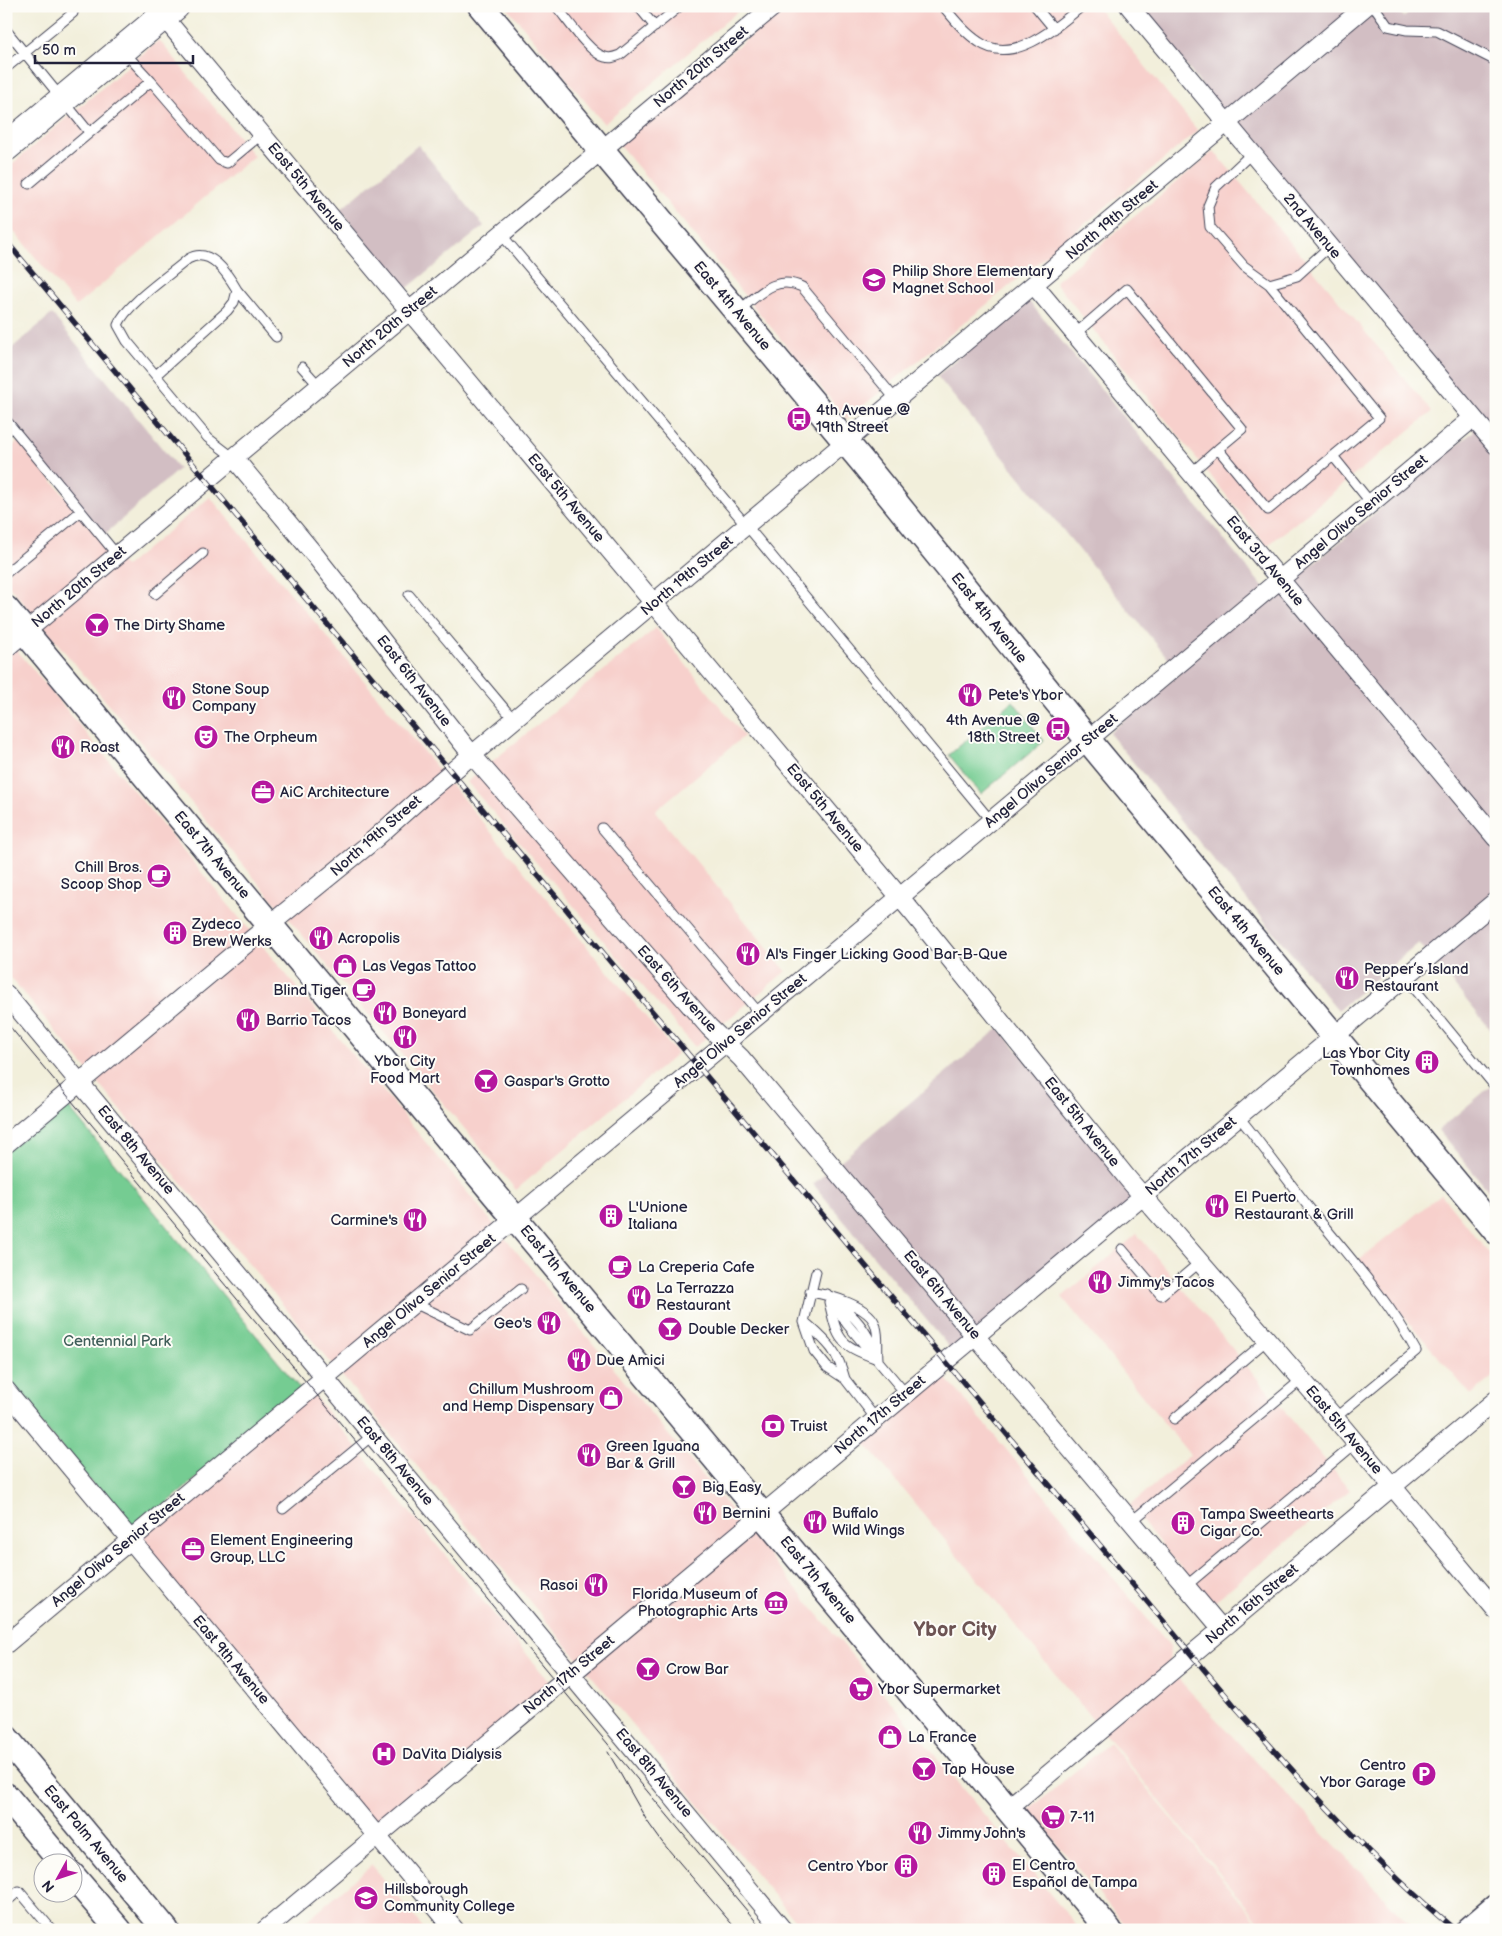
<svg xmlns="http://www.w3.org/2000/svg" width="1502" height="1936" font-family="'Balsamiq Sans',sans-serif">
<rect width="100%" height="100%" fill="#fdfcf7"/>
<filter id="ink" filterUnits="userSpaceOnUse"><feTurbulence type="fractalNoise" baseFrequency=".02" numOctaves="2"/><feDisplacementMap in="SourceGraphic" scale="10" xChannelSelector="R" yChannelSelector="G"/><feConvolveMatrix kernelMatrix="1 2 1 2 8 2 1 2 1" color-interpolation-filters="sRGB"/></filter>
<filter id="wash" filterUnits="userSpaceOnUse"><feTurbulence type="fractalNoise" baseFrequency=".0096" numOctaves="4" result="noise"/><feDisplacementMap in="SourceGraphic" scale="20" xChannelSelector="R" yChannelSelector="G"/><feGaussianBlur stdDeviation="1.12" result="paint"/><feColorMatrix in="noise" values="0 0 0 0 0 0 0 0 0 0 0 0 0 0 0 0 0 1.4 0 .05"/><feComposite in="paint" operator="in"/></filter>
<g filter="url(#wash)">
<rect width="100%" height="100%" fill="#f2efdb"/>
<!-- built -->
<path fill="#f7d0cc" d="M506,6H744L604,124Z
M788,6H1096L1198,131L847,419L617,142Z
M159,40L254,156L76,306L6,222V169Z
M1214,151L1432,412L1267,546L1055,282Z
M19,441L125,567L210,497L677,1054L516,1190L6,582V451Z
M656,628L744,736L655,811L786,971L695,1047L467,782Z
M6,637L1080,1930H803L6,972Z
M1441,1194L1496,1261V1374L1471,1395L1357,1262Z
M1137,1234L1350,1490L1211,1604L1129,1506L1190,1455L1062,1297Z
M944,1375L1170,1646L1169,1669L1415,1930H1266L865,1443Z
M310,1391L552,1685L377,1829L133,1539Z
M1109,1743L1168,1814L1264,1930H1129L1029,1810Z
M372,1865L425,1930H295Z"/>
<!-- industrial -->
<path fill="#d2bec3" d="M1139,6H1394L1404,17L1417,6H1496V1036L1419,943L1338,1010L1109,733L1180,673L937,376L1028,300L1272,598L1474,431Z
M418,145L484,226L405,290L340,210Z
M52,314L179,469L104,535L6,422V353Z
M999,1028L1140,1197L954,1353L813,1184Z
M1496,1082V1200L1438,1130Z"/>
<!-- green -->
<path fill="#74cc92" stroke="#4b7766" d="M1013,701L1044,741L981,794L949,755Z
M65,1103L301,1390L133,1532L6,1382V1151Z"/>
</g>
<g filter="url(#ink)">
<g fill="none" stroke-linecap="round" stroke-linejoin="round">
<defs>
<path id="lane" d="M556,6C567,19 590,54 605,57C611,59 615,57 620,55L680,6
M638,6L655,27
M943,6C954,19 965,33 979,42C1013,66 1057,27 1082,6
M1035,6L1054,29
M1374,6L1388,26L1407,30L1437,31L1496,61
M6,30L89,132
M124,52L151,81
M6,68L73,13L67,6
M1252,153L1216,187L1208,206L1210,227L1244,266L1269,284L1297,276L1330,246
M29,184L151,81L219,160L227,163L262,134
M501,234L747,526L991,821
M237,290L276,337
M738,311C759,295 775,274 802,287L896,400
M1075,334L1127,289L1242,429L1218,449L1268,510L1379,418L1269,284
M302,367L319,386
M156,375L227,311L234,302L237,290C227,273 210,246 188,259C170,275 126,304 118,325L127,341L208,438L234,458
M6,420L117,555
M1333,456L1371,503
M1191,473L1218,449
M6,573L81,511
M155,594L203,553
M409,595L514,720
M602,828L760,1014
M1405,977L1493,1084
M1238,1116C1264,1147 1286,1179 1311,1210C1348,1256 1388,1299 1416,1351L1335,1418
M1122,1249L1161,1295L1199,1263
M816,1272L804,1322L814,1351L827,1367L845,1379L876,1419
M810,1292C829,1295 872,1306 876,1327C879,1337 877,1349 878,1359
M827,1294L847,1324L906,1394
M829,1302C838,1340 838,1344 875,1358
M837,1302C855,1317 866,1329 874,1350
M414,1303L470,1330L521,1289
M805,1322C827,1342 837,1349 845,1379
M1174,1419L1267,1340
M283,1509L373,1435
M1132,1521L1301,1380
M1186,1586L1356,1443
M6,1902L19,1891L52,1930"/>
<path id="street" d="M1129,6L1496,445
M157,9L913,913L1128,1179L1335,1418L1496,1610
M1034,285L1496,838
M234,458L314,554L472,755L709,1027L741,1058L1222,1629
M6,648L774,6
M6,994L783,1930
M6,1144L241,948L368,845L417,801L1366,6
M6,1390L455,1930
M6,1644L1473,418
M1008,1808L1496,1400
M265,1930L1496,901"/>
<path id="secondary" d="M481,6L861,460L1088,740L1496,1231
M6,609L1109,1930
M6,1738L166,1930
M6,1796L63,1864
M72,1875L119,1930
M1469,1930L1496,1907"/>
<path id="primary" d="M6,147L175,6"/>
</defs>
<!-- lane casing -->
<use href="#lane" stroke="#414153" stroke-width="11"/>
<!-- street casing -->
<use href="#street" stroke="#414153" stroke-width="20"/>
<!-- secondary casing -->
<use href="#secondary" stroke="#414153" stroke-width="28"/>
<!-- primary casing -->
<use href="#primary" stroke="#414153" stroke-width="30"/>
<!-- lane -->
<use href="#lane" stroke="#fff" stroke-width="9"/>
<!-- street -->
<use href="#street" stroke="#fff" stroke-width="18"/>
<!-- secondary -->
<use href="#secondary" stroke="#fff" stroke-width="25"/>
<!-- primary -->
<use href="#primary" stroke="#fff" stroke-width="28"/>
<!-- tram -->
<path stroke="#22223b" stroke-width="1" d="M6,1022L763,1930
M608,1752L647,1821L662,1842L737,1930"/>
<defs>
<path id="rail" d="M6,241L1233,1704C1303,1783 1374,1862 1455,1930"/>
</defs>
<!-- rail casing -->
<use href="#rail" stroke="#22223b" stroke-width="5.5"/>
<!-- rail -->
<use href="#rail" stroke="#fdfcf7" stroke-width="4" stroke-dasharray="11" stroke-linecap="butt"/>
</g>
</g>
<!-- icons -->
<defs>
<symbol id="school-disc" viewBox="-11 -11 22 22"><circle r="9.5" fill="#b5179e" stroke="#fdfcf7"/><path d="M0-5L7-2L0 1L-7-2ZM-4 1L0 2.5L4 1V4Q0 6-4 4Z" fill="#fff"/></symbol>
<symbol id="bus-disc" viewBox="-11 -11 22 22"><circle r="9.5" fill="#b5179e" stroke="#fdfcf7"/><path d="M-5-6H5V4H4V6H2V4H-2V6H-4V4H-5ZM-3.5-4V0h7V-4ZM-3.5 1.2v1.5H-2V1.2ZM2 1.2v1.5H3.5V1.2Z" fill="#fff"/></symbol>
<symbol id="bar-disc" viewBox="-11 -11 22 22"><circle r="9.5" fill="#b5179e" stroke="#fdfcf7"/><path d="M-6-5H6L.8 .8V4.5H3.5V6h-7V4.5H-.8V.8Z" fill="#fff"/></symbol>
<symbol id="restaurant-disc" viewBox="-11 -11 22 22"><circle r="9.5" fill="#b5179e" stroke="#fdfcf7"/><path d="M-5-6h1v4h1v-4h1v4h1v-4h1v5L-1.5 .5V6h-2V.5L-5-1ZM5-6V6H3V1.5H1.5Q1.5-4 5-6Z" fill="#fff"/></symbol>
<symbol id="theatre-disc" viewBox="-11 -11 22 22"><circle r="9.5" fill="#b5179e" stroke="#fdfcf7"/><path d="M-5-5.5Q0-4 5-5.5V0Q5 5 0 6Q-5 5-5 0ZM-3.3-2.5H-1v1.5H-3.3ZM1-2.5H3.3v1.5H1ZM-2.8 1Q0 5.5 2.8 1Z" fill="#fff"/></symbol>
<symbol id="office-disc" viewBox="-11 -11 22 22"><circle r="9.5" fill="#b5179e" stroke="#fdfcf7"/><path d="M-6-3h4V-5.5h4V-3h4V5H-6ZM-1-4.5V-3h2v-1.5ZM-6 0V1H6V0Z" fill="#fff"/></symbol>
<symbol id="cafe-disc" viewBox="-11 -11 22 22"><circle r="9.5" fill="#b5179e" stroke="#fdfcf7"/><path d="M-5.5-4.5H6V0H3Q3 3.5 0 3.5H-2.5Q-5.5 3.5-5.5 0ZM3-3.2v2h1.7v-2ZM-6 4.5H4V6H-6Z" fill="#fff"/></symbol>
<symbol id="building-disc" viewBox="-11 -11 22 22"><circle r="9.5" fill="#b5179e" stroke="#fdfcf7"/><path d="M-4-6H4V6H1V3H-1V6H-4ZM-2.5-4.3h1.7v1.8h-1.7ZM.8-4.3h1.7v1.8H.8ZM-2.5-1h1.7V.8h-1.7ZM.8-1h1.7V.8H.8Z" fill="#fff"/></symbol>
<symbol id="shop-disc" viewBox="-11 -11 22 22"><circle r="9.5" fill="#b5179e" stroke="#fdfcf7"/><path d="M-5-2.5h2.3a2.7 3.5 0 0 1 5.4 0H5L5.5 6h-11ZM-1.5-2.5h3a1.5 2.3 0 0 0-3 0Z" fill="#fff"/></symbol>
<symbol id="bank-disc" viewBox="-11 -11 22 22"><circle r="9.5" fill="#b5179e" stroke="#fdfcf7"/><path d="M-6-4H6V4H-6ZM0-2.3a2.3 2.3 0 1 0 0 4.6a2.3 2.3 0 1 0 0-4.6Z" fill="#fff"/></symbol>
<symbol id="museum-disc" viewBox="-11 -11 22 22"><circle r="9.5" fill="#b5179e" stroke="#fdfcf7"/><path d="M0-6L6-3V-2H-6V-3ZM-5-1h2V3h-2ZM-1-1h2V3h-2ZM3-1h2V3H3ZM-6 4H6V6H-6Z" fill="#fff"/></symbol>
<symbol id="supermarket-disc" viewBox="-11 -11 22 22"><circle r="9.5" fill="#b5179e" stroke="#fdfcf7"/><path d="M-6-5.5h2.5l.6 2H6L4.5 2H-2.5L-4.4-4H-6ZM-1.5 3.2a1.3 1.3 0 1 0 .1 0ZM3 3.2a1.3 1.3 0 1 0 .1 0Z" fill="#fff"/></symbol>
<symbol id="hospital-disc" viewBox="-11 -11 22 22"><circle r="9.5" fill="#b5179e" stroke="#fdfcf7"/><path d="M-5-5h3v3.5h4V-5h3V5h-3V1.5h-4V5h-3Z" fill="#fff"/></symbol>
<symbol id="parking-disc" viewBox="-11 -11 22 22"><circle r="9.5" fill="#b5179e" stroke="#fdfcf7"/><path d="M-3.5-5.5H1a3.5 3.5 0 0 1 0 7H-1V5.5H-3.5ZM-1-3.4V-.6H.8a1.4 1.4 0 0 0 0-2.8Z" fill="#fff"/></symbol>
<symbol id="university-disc" viewBox="-11 -11 22 22"><circle r="9.5" fill="#b5179e" stroke="#fdfcf7"/><path d="M0-5L7-2L0 1L-7-2ZM-4 1L0 2.5L4 1V4Q0 6-4 4Z" fill="#fff"/></symbol>
</defs>
<g fill-rule="evenodd">
<use href="#school-disc" x="860" y="266" width="28" height="28"/>
<use href="#bus-disc" x="785" y="405" width="28" height="28"/>
<use href="#bar-disc" x="83" y="611" width="28" height="28"/>
<use href="#restaurant-disc" x="956" y="681" width="28" height="28"/>
<use href="#restaurant-disc" x="160" y="684" width="28" height="28"/>
<use href="#bus-disc" x="1044" y="715" width="28" height="28"/>
<use href="#theatre-disc" x="192" y="723" width="28" height="28"/>
<use href="#restaurant-disc" x="49" y="733" width="28" height="28"/>
<use href="#office-disc" x="249" y="778" width="28" height="28"/>
<use href="#cafe-disc" x="145" y="862" width="28" height="28"/>
<use href="#building-disc" x="161" y="919" width="28" height="28"/>
<use href="#restaurant-disc" x="307" y="924" width="28" height="28"/>
<use href="#restaurant-disc" x="734" y="940" width="28" height="28"/>
<use href="#shop-disc" x="331" y="952" width="28" height="28"/>
<use href="#restaurant-disc" x="1333" y="964" width="28" height="28"/>
<use href="#cafe-disc" x="350" y="976" width="28" height="28"/>
<use href="#restaurant-disc" x="371" y="999" width="28" height="28"/>
<use href="#restaurant-disc" x="234" y="1006" width="28" height="28"/>
<use href="#restaurant-disc" x="391" y="1023" width="28" height="28"/>
<use href="#building-disc" x="1413" y="1048" width="28" height="28"/>
<use href="#bar-disc" x="472" y="1067" width="28" height="28"/>
<use href="#restaurant-disc" x="1203" y="1192" width="28" height="28"/>
<use href="#building-disc" x="597" y="1202" width="28" height="28"/>
<use href="#restaurant-disc" x="401" y="1206" width="28" height="28"/>
<use href="#cafe-disc" x="606" y="1253" width="28" height="28"/>
<use href="#restaurant-disc" x="1086" y="1268" width="28" height="28"/>
<use href="#restaurant-disc" x="625" y="1283" width="28" height="28"/>
<use href="#restaurant-disc" x="535" y="1309" width="28" height="28"/>
<use href="#bar-disc" x="656" y="1315" width="28" height="28"/>
<use href="#restaurant-disc" x="565" y="1346" width="28" height="28"/>
<use href="#shop-disc" x="597" y="1384" width="28" height="28"/>
<use href="#bank-disc" x="759" y="1412" width="28" height="28"/>
<use href="#restaurant-disc" x="575" y="1441" width="28" height="28"/>
<use href="#bar-disc" x="670" y="1473" width="28" height="28"/>
<use href="#restaurant-disc" x="691" y="1499" width="28" height="28"/>
<use href="#restaurant-disc" x="801" y="1508" width="28" height="28"/>
<use href="#building-disc" x="1169" y="1509" width="28" height="28"/>
<use href="#office-disc" x="179" y="1535" width="28" height="28"/>
<use href="#restaurant-disc" x="582" y="1571" width="28" height="28"/>
<use href="#museum-disc" x="762" y="1589" width="28" height="28"/>
<use href="#bar-disc" x="634" y="1655" width="28" height="28"/>
<use href="#supermarket-disc" x="847" y="1675" width="28" height="28"/>
<use href="#shop-disc" x="876" y="1723" width="28" height="28"/>
<use href="#hospital-disc" x="370" y="1740" width="28" height="28"/>
<use href="#bar-disc" x="910" y="1755" width="28" height="28"/>
<use href="#parking-disc" x="1410" y="1760" width="28" height="28"/>
<use href="#supermarket-disc" x="1039" y="1803" width="28" height="28"/>
<use href="#restaurant-disc" x="906" y="1819" width="28" height="28"/>
<use href="#building-disc" x="892" y="1852" width="28" height="28"/>
<use href="#building-disc" x="980" y="1860" width="28" height="28"/>
<use href="#university-disc" x="352" y="1884" width="28" height="28"/>
</g>
<g text-anchor="middle" dominant-baseline="central" stroke-width="4" stroke-linejoin="round" paint-order="stroke">
<!-- street labels -->
<g font-size="15" fill="#22223b" stroke="#fdfcf7">
<text transform="translate(701 67) rotate(-40)">North 20th Street</text>
<text transform="translate(306 187) rotate(50)">East 5th Avenue</text>
<text transform="translate(1112 220) rotate(-40)">North 19th Street</text>
<text transform="translate(1312 226) rotate(50)">2nd Avenue</text>
<text transform="translate(732 306) rotate(50)">East 4th Avenue</text>
<text transform="translate(390 327) rotate(-40)">North 20th Street</text>
<text transform="translate(566 498) rotate(50)">East 5th Avenue</text>
<text transform="translate(1361 512) rotate(-40)">Angel Oliva Senior Street</text>
<text transform="translate(1265 561) rotate(50)">East 3rd Avenue</text>
<text transform="translate(687 576) rotate(-40)">North 19th Street</text>
<text transform="translate(79 587) rotate(-40)">North 20th Street</text>
<text transform="translate(989 618) rotate(51)">East 4th Avenue</text>
<text transform="translate(414 681) rotate(52)">East 6th Avenue</text>
<text transform="translate(1051 771) rotate(-40)">Angel Oliva Senior Street</text>
<text transform="translate(825 808) rotate(50)">East 5th Avenue</text>
<text transform="translate(376 836) rotate(-41)">North 19th Street</text>
<text transform="translate(212 855) rotate(50)">East 7th Avenue</text>
<text transform="translate(1246 931) rotate(50)">East 4th Avenue</text>
<text transform="translate(677 989) rotate(48)">East 6th Avenue</text>
<text transform="translate(740 1031) rotate(-40)">Angel Oliva Senior Street</text>
<text transform="translate(1082 1122) rotate(51)">East 5th Avenue</text>
<text transform="translate(136 1150) rotate(50)">East 8th Avenue</text>
<text transform="translate(1191 1156) rotate(-40)">North 17th Street</text>
<text transform="translate(558 1269) rotate(50)">East 7th Avenue</text>
<text transform="translate(429 1291) rotate(-40)">Angel Oliva Senior Street</text>
<text transform="translate(942 1295) rotate(50)">East 6th Avenue</text>
<text transform="translate(880 1415) rotate(-40)">North 17th Street</text>
<text transform="translate(1344 1430) rotate(50)">East 5th Avenue</text>
<text transform="translate(395 1461) rotate(50)">East 8th Avenue</text>
<text transform="translate(118 1550) rotate(-40)">Angel Oliva Senior Street</text>
<text transform="translate(818 1580) rotate(50)">East 7th Avenue</text>
<text transform="translate(1252 1604) rotate(-40)">North 16th Street</text>
<text transform="translate(231 1660) rotate(50)">East 9th Avenue</text>
<text transform="translate(569 1675) rotate(-40)">North 17th Street</text>
<text transform="translate(654 1773) rotate(50)">East 8th Avenue</text>
<text transform="translate(86 1834) rotate(50)">East Palm Avenue</text>
</g>
<!-- poi labels -->
<g font-size="15" fill="#22223b" stroke="#fdfcf7" text-anchor="start">
<text x="892" y="271">Philip Shore Elementary<tspan x="892" dy="17">Magnet School</tspan></text>
<text x="816" y="410">4th Avenue @<tspan x="816" dy="17">19th Street</tspan></text>
<text x="114" y="625">The Dirty Shame</text>
<text x="192" y="689">Stone Soup<tspan x="192" dy="17">Company</tspan></text>
<text x="988" y="695">Pete's Ybor</text>
<text x="1040" y="720" text-anchor="end">4th Avenue @<tspan x="1040" dy="17">18th Street</tspan></text>
<text x="224" y="737">The Orpheum</text>
<text x="80" y="747">Roast</text>
<text x="280" y="792">AiC Architecture</text>
<text x="142" y="867" text-anchor="end">Chill Bros.<tspan x="142" dy="17">Scoop Shop</tspan></text>
<text x="192" y="924">Zydeco<tspan x="192" dy="17">Brew Werks</tspan></text>
<text x="338" y="938">Acropolis</text>
<text x="766" y="954">Al's Finger Licking Good Bar-B-Que</text>
<text x="362" y="966">Las Vegas Tattoo</text>
<text x="1364" y="969">Pepper’s Island<tspan x="1364" dy="17">Restaurant</tspan></text>
<text x="346" y="990" text-anchor="end">Blind Tiger</text>
<text x="402" y="1013">Boneyard</text>
<text x="266" y="1020">Barrio Tacos</text>
<text x="1410" y="1053" text-anchor="end">Las Ybor City<tspan x="1410" dy="17">Townhomes</tspan></text>
<text x="405" y="1061" text-anchor="middle">Ybor City<tspan x="405" dy="17">Food Mart</tspan></text>
<text x="504" y="1081">Gaspar's Grotto</text>
<text x="1234" y="1197">El Puerto<tspan x="1234" dy="17">Restaurant &amp; Grill</tspan></text>
<text x="628" y="1207">L'Unione<tspan x="628" dy="17">Italiana</tspan></text>
<text x="398" y="1220" text-anchor="end">Carmine's</text>
<text x="638" y="1267">La Creperia Cafe</text>
<text x="1118" y="1282">Jimmy's Tacos</text>
<text x="656" y="1288">La Terrazza<tspan x="656" dy="17">Restaurant</tspan></text>
<text x="532" y="1323" text-anchor="end">Geo's</text>
<text x="688" y="1329">Double Decker</text>
<text x="596" y="1360">Due Amici</text>
<text x="594" y="1389" text-anchor="end">Chillum Mushroom<tspan x="594" dy="17">and Hemp Dispensary</tspan></text>
<text x="790" y="1426">Truist</text>
<text x="606" y="1446">Green Iguana<tspan x="606" dy="17">Bar &amp; Grill</tspan></text>
<text x="702" y="1487">Big Easy</text>
<text x="722" y="1513">Bernini</text>
<text x="832" y="1513">Buffalo<tspan x="832" dy="17">Wild Wings</tspan></text>
<text x="1200" y="1514">Tampa Sweethearts<tspan x="1200" dy="17">Cigar Co.</tspan></text>
<text x="210" y="1540">Element Engineering<tspan x="210" dy="17">Group, LLC</tspan></text>
<text x="578" y="1585" text-anchor="end">Rasoi</text>
<text x="758" y="1594" text-anchor="end">Florida Museum of<tspan x="758" dy="17">Photographic Arts</tspan></text>
<text x="666" y="1669">Crow Bar</text>
<text x="878" y="1689">Ybor Supermarket</text>
<text x="908" y="1737">La France</text>
<text x="402" y="1754">DaVita Dialysis</text>
<text x="1406" y="1765" text-anchor="end">Centro<tspan x="1406" dy="17">Ybor Garage</tspan></text>
<text x="942" y="1769">Tap House</text>
<text x="1070" y="1817">7-11</text>
<text x="938" y="1833">Jimmy John's</text>
<text x="1012" y="1865">El Centro<tspan x="1012" dy="17">Español de Tampa</tspan></text>
<text x="888" y="1866" text-anchor="end">Centro Ybor</text>
<text x="384" y="1889">Hillsborough<tspan x="384" dy="17">Community College</tspan></text>
</g>
<!-- park labels -->
<g font-size="15" fill="#3f5e59" stroke="#fdfcf7">
<text x="117" y="1341">Centennial Park</text>
</g>
<!-- district labels -->
<g font-size="20" font-weight="bold" fill="#6d5454" stroke="#fdfcf7">
<text x="955" y="1630">Ybor City</text>
</g>
</g>
<!-- margin -->
<rect width="1502" height="1936" fill="none" stroke="#fdfcf7" stroke-width="25"/>
<!-- north arrow -->
<g transform="translate(58 1878) rotate(230)"><circle r="24" fill="#fdfcf7" stroke="#a5a5ac"/>
<path d="M0-4L9 19L0 12L-9 19Z" fill="#b5179e"/>
<text y="-8" font-size="14" font-weight="bold" text-anchor="middle" fill="#22223b">N</text>
</g>
<!-- scale -->
<path d="M35 55v8h158v-8" fill="none" stroke="#22223b" stroke-width="2.5"/>
<text x="42" y="55" font-size="15" fill="#22223b" stroke="#fdfcf7" stroke-width="4" paint-order="stroke">50 m</text>
</svg>
